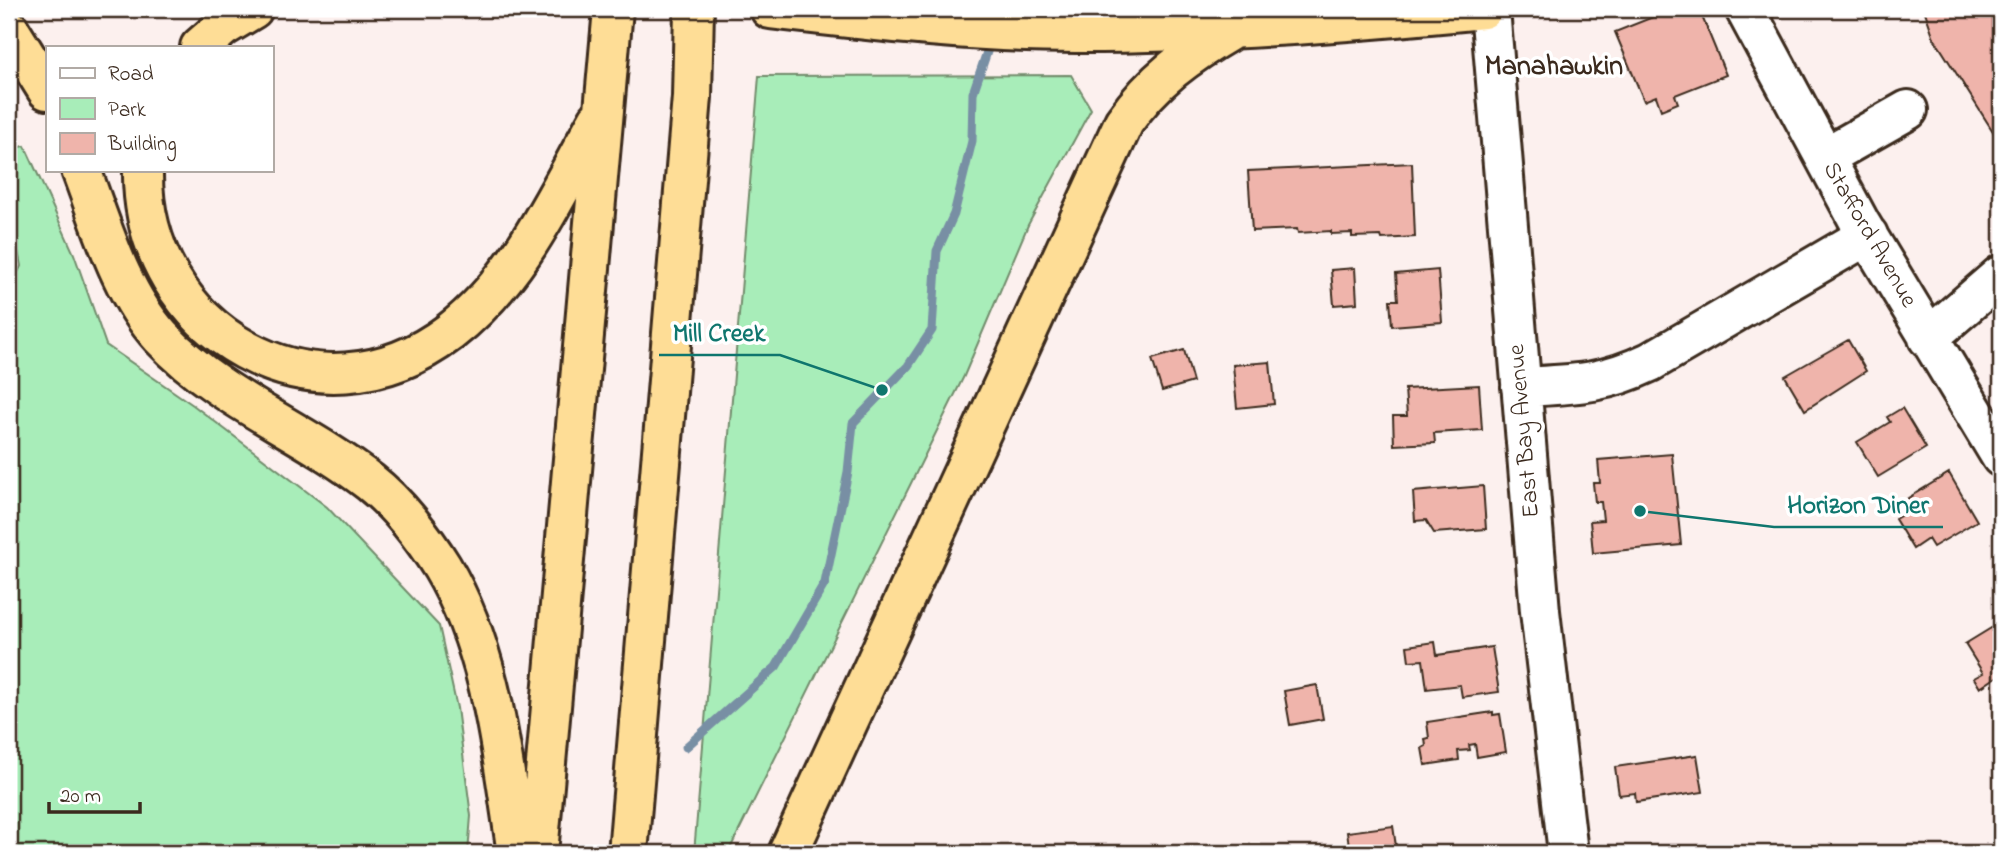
<svg xmlns="http://www.w3.org/2000/svg" width="2010" height="862" font-family="'Indie Flower',sans-serif">
<rect width="100%" height="100%" fill="#fcf0ee"/>
<filter id="ink" filterUnits="userSpaceOnUse"><feTurbulence type="fractalNoise" baseFrequency=".0143" numOctaves="2"/><feDisplacementMap in="SourceGraphic" scale="14" xChannelSelector="R" yChannelSelector="G"/><feConvolveMatrix kernelMatrix="1 2 1 2 8 2 1 2 1" color-interpolation-filters="sRGB"/></filter>
<g filter="url(#ink)">
<!-- green -->
<path fill="#a8edb9" stroke="#728c6c" stroke-width="2" d="M1071,75L1091,109L1028,225L964,376L728,853H694L759,76Z
M25,146L74,254L106,345L193,405L327,507L439,626L457,708L471,816L468,853H9V290L21,266L9,206V149Z"/>
<g fill="none" stroke-linecap="round" stroke-linejoin="round">
<!-- stream -->
<path stroke="#788fa4" stroke-width="9" d="M686,747L776,667L825,583L848,472L853,423L908,366L932,330L937,251L954,214L972,141L973,93L991,40"/>
</g>
<!-- building -->
<path fill="#efb4ab" stroke="#3b2a1e" stroke-width="2" d="M1673,9H1699L1726,75L1675,95L1678,103L1661,110L1656,96L1644,101L1615,32Z
M1924,9H2001V144L1934,38Z
M1412,163L1415,237L1382,239L1381,236L1352,237V233L1331,234V231L1298,233L1297,229L1252,231L1248,171Z
M1355,268L1357,303L1334,305L1331,270Z
M1438,270L1442,322L1392,326L1390,300H1398L1396,274Z
M1848,340L1866,371L1805,410L1785,376Z
M1184,350L1193,382L1162,391L1152,359Z
M1270,362L1274,404L1237,408L1233,365Z
M1479,385L1482,430L1434,433L1435,443L1394,445L1393,416H1407L1405,389Z
M1902,408L1926,448L1878,477L1857,442L1890,422L1887,417Z
M1672,454L1681,545L1593,553L1590,521L1603,520L1601,502H1595L1593,483H1600L1598,460Z
M1949,473L1977,521L1933,547L1928,539L1913,549L1895,519L1914,508L1908,498Z
M1483,486L1486,529L1434,533L1426,520L1415,521L1413,492Z
M2001,622V674L1980,688L1974,678L1983,673L1965,644Z
M1435,642L1437,655L1492,647L1499,692L1462,697L1460,685L1427,689L1423,660L1409,661L1407,646Z
M1317,685L1323,719L1290,725L1284,691Z
M1493,712V715L1500,714L1506,752L1477,757L1475,744L1469,745L1470,750L1458,751L1459,760L1425,765L1422,748L1426,746L1425,739L1429,738L1427,722Z
M1697,755L1703,792L1636,802L1635,793L1619,795L1615,767Z
M1393,826L1397,853H1350L1347,832Z"/>
<g fill="none" stroke-linecap="round" stroke-linejoin="round">
<defs>
<path id="minor" d="M1490,9L1540,611L1568,853
M1745,9L1860,223L2001,457
M1825,157L1908,110
M1928,338L2001,275
M1521,387C1574,384 1601,385 1650,362L1868,235"/>
<path id="highway" d="M770,9C872,21 973,33 1076,33C1212,33 1347,22 1483,9
M9,29L47,90
M200,47L223,27L253,9
M81,170C102,225 120,292 161,337C219,399 303,430 370,482C397,503 424,538 442,567C493,652 502,757 517,853
M143,170C140,332 317,434 450,332C520,278 556,195 598,120
M538,853L613,9
M628,853L692,97L694,9
M788,853L1124,122C1153,80 1188,55 1231,30"/>
</defs>
<!-- minor casing -->
<use href="#minor" stroke="#3b2a1e" stroke-width="44"/>
<!-- highway casing -->
<use href="#highway" stroke="#3b2a1e" stroke-width="44"/>
<!-- minor -->
<use href="#minor" stroke="#fff" stroke-width="38"/>
<!-- highway -->
<use href="#highway" stroke="#fedd96" stroke-width="38"/>
</g>
</g>
<g text-anchor="middle" dominant-baseline="central" stroke-width="7" stroke-linejoin="round" paint-order="stroke">
<!-- street labels -->
<g font-size="24" fill="#3b2a1e" stroke="#fff">
<text transform="translate(1869 235) rotate(60)">Stafford Avenue</text>
<text transform="translate(1525 431) rotate(-95)">East Bay Avenue</text>
</g>
<!-- quarter labels -->
<g font-size="28" font-weight="bold" fill="#3b2a1e" stroke="#fff">
<text x="1554" y="67">Manahawkin</text>
</g>
</g>
<!-- callouts -->
<path fill="none" stroke="#0f766e" stroke-width="2.5" d="M882 390L780 355H659M1640 511L1774 527H1943"/>
<g fill="#0f766e" stroke="#fff" stroke-width="2.5">
<circle cx="882" cy="390" r="7"/>
<circle cx="1640" cy="511" r="7"/>
</g>
<g font-size="26" text-anchor="middle" font-weight="bold" fill="#0f766e" stroke="#fff" stroke-width="7" stroke-linejoin="round" paint-order="stroke">
<text x="719" y="341">Mill Creek</text>
<text x="1858" y="513">Horizon Diner</text>
</g>
<!-- margin -->
<rect width="2010" height="862" fill="none" stroke="#fff" stroke-width="35"/>
<rect x="18" y="18" width="1975" height="827" fill="none" stroke="#3b2a1e" stroke-width="2.5" filter="url(#ink)"/>
<!-- legend -->
<rect x="46" y="46" width="228" height="126" fill="#ffffff" stroke="#b1aaa5" stroke-width="2"/>
<rect x="60" y="68" width="35" height="10" fill="#ffffff" stroke="#b1aaa5" stroke-width="2"/>
<text x="108" y="80" font-size="21" fill="#3b2a1e">Road</text>
<rect x="60" y="98" width="35" height="21" fill="#a8edb9" stroke="#b1aaa5" stroke-width="2"/>
<text x="108" y="116" font-size="21" fill="#3b2a1e">Park</text>
<rect x="60" y="133" width="35" height="21" fill="#efb4ab" stroke="#b1aaa5" stroke-width="2"/>
<text x="108" y="150" font-size="21" fill="#3b2a1e">Building</text>
<!-- scale -->
<path d="M49 802v10h91v-10" fill="none" stroke="#3b2a1e" stroke-width="3.5"/>
<text x="60" y="802" font-size="21" fill="#3b2a1e" stroke="#ffffff" stroke-width="5" paint-order="stroke">20 m</text>
</svg>
